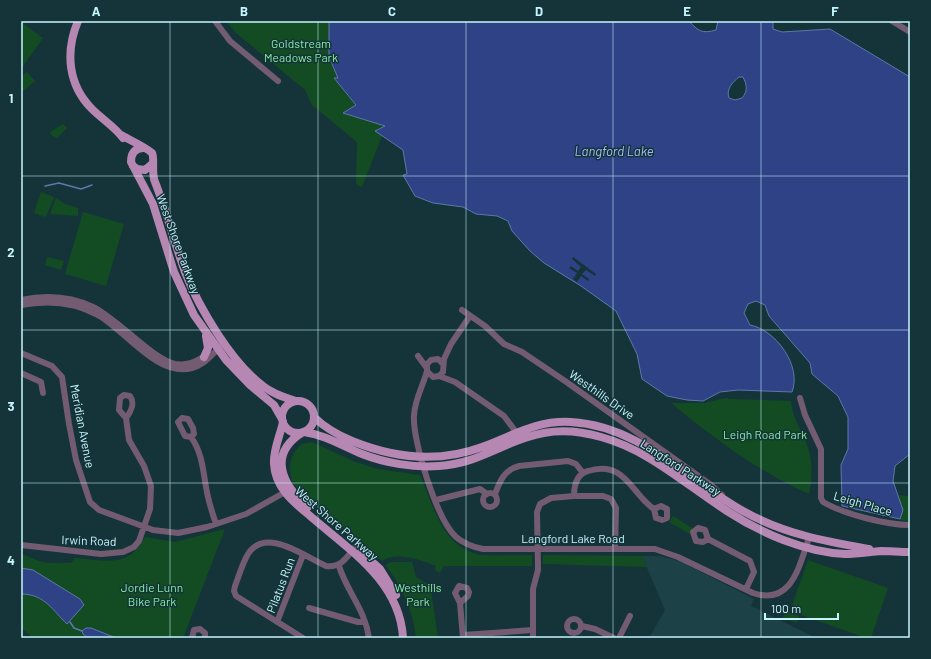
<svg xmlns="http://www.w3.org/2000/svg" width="931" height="659" font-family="Barlow,sans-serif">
<rect width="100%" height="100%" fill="#143439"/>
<!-- built -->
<path fill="#1c4248" d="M642,556H660L679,561L754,599L751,606L816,638H649L665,610Z"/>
<!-- green -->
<path fill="#134c23" d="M226,21H329V57L338,78L334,79L356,105L344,113L386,126L362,187L356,184L357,142L312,105L305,90L235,32Z
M21,22L43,38L21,69Z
M27,72L35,81L21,93V77Z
M63,124L67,128L57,138L51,135L50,132Z
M41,192L54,197L46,217L34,213Z
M56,198L65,204L78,208V216L50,214Z
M83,212L124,224L106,286L65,274Z
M47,257L64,261L61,270L45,265Z
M726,398L730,399L791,401C793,422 803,430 808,448C813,462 812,480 809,494C756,470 715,439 671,403H704Z
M312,442L353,461L377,469L420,475C434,507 443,550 483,555C499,556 516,555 532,555V566H444L440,573L435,570L436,566C421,560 397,551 382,561L294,485C287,471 289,454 302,444Z
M897,495L910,496L909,521L900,520Z
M673,516L692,528L690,534L669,522Z
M225,529L183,638H33L21,628V554C28,556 33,559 39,561C49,564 61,563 71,563L75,558C105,560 129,569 145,537L175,542Z
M543,555L642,556L647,567L543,564Z
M808,560L888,588L871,638H866L790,611Z
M391,562H412L416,577L432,587L431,590L438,638H416C413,610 402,586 385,565Z
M785,611L799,616L797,623L783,618Z"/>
<!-- water -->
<path fill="#2f4286" stroke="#5c78aa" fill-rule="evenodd" d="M329,21H689C698,31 702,34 716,30L718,21H773V29L782,32L830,29L910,77V454L895,466L893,481L903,510L900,519L842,506L841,465L848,449V417L838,396L812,374L810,363L769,316L765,305L756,301L748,304L744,313L750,325C776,330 802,366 792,392L738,390L720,392L703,401L687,400L667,396L642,379L637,354L616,311L581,286L544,263L530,251L512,231L508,221L497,216L476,214L463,207L433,203L415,196L403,175L407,174L403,150L375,131L385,126L343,113L356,105L334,78H338L329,57ZM739,77H743C747,85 748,91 742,98L735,100L729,98C726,89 732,83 739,77Z
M21,568L33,570L80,599L84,605L67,624C53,611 45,594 21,594Z
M86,628H91L116,638H88L83,634L82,631Z"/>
<!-- pier -->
<path fill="#143439" d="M573,257L596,274L595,276L586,270L582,274L589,279L588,281L581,276L577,282L573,279L577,273L569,268L571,266L578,271L581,267L572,259Z"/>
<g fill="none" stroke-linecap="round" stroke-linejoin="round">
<!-- stream -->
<path stroke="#5c78aa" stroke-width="1.5" d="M45,186L59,183L81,189L92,185
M70,622L74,628L82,631"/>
<!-- minor -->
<path stroke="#735c71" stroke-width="6" d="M215,21L230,41L278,81
M892,21L910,32
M21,300C45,295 70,296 93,307C118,319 152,359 175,364C187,366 196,362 206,355
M21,305C47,300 74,302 98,315C125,330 158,378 192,368C205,365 211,354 221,347
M462,310L485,326L504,344L522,352L565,381L711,485L722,495
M21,353L52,366L62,377L69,424L76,460L90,502L99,510L153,530L178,533L207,527L246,514L287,491
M418,356L426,367
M443,364L438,359L431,360L427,364V371L433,377L439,376L443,372L444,359L451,344L470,316
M427,371C423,386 415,399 414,415C412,440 437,520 456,537C464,544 473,547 483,549H655L678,557L753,593C792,606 799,566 809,538
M21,373L41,382L43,393
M439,376L455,382L504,416L519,436
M124,395L130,396C135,403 131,412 126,418L119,410L120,398Z
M800,398L805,415L821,449V498L823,502C844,514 886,525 910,525
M182,418L188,419L193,428L194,434L191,437L185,436L178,422Z
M191,437C204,455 203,476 208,497C210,506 213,515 216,524
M483 500a7 7 0 1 1 14 0a7 7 0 1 1-14 0Z
M495,494C500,481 504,470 519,466L568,461L576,464L583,473
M574,496C574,485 577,474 588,471C625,459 632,495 654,509
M436,500L480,489L487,494
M661,506L667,509V518L662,520L656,518L654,509Z
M698,528L705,530L708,539L703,542L696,541L693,532Z
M708,539L750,561L754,572L746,589
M21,545L101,554L123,552L134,547L139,541L150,509L151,486L144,466L129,440L126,418
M339,566C347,592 365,609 369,638
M460,603L468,596L469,592L467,588L459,586L455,593L460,603L463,638
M309,608L358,622H365
M567 626a7 7 0 1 1 14 0a7 7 0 1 1-14 0Z
M277,622L303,555
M582,626L595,629L614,638
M463,635L533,630
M192,638L194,630L200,629L205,633V638
M303,638L236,596L234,591L235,586C239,576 242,564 248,554C266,526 305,557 326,566C341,568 347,557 355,547
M533,638V589L538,570L537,512L540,504L551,498L574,496H603L611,499L616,508L615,548
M619,638L630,616"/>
<!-- major -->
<path stroke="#b687b2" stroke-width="8" d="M78,21C65,52 68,85 92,109C102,119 115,127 123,138
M121,135C126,138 149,149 152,153C155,158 151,173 155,182C167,212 174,242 185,272C199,308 232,363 263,386C273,394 284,397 296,401
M143,148C135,148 131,153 131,162L153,204L174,272L194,315L226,360L250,385L274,405L282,419
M133,166L137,169L145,170L152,164
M204,357L208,348L206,336
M282 417a16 16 0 1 1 32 0a16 16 0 1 1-32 0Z
M314,417C325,428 338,435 352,441C394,458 439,463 482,447C512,436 537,420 571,422C640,426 686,479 743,511C784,534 824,541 869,549
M283,422C280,436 273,450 274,464C275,487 293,502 309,515C348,549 400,581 403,638
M303,432C267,454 282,485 308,507
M304,432C326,435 342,446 362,454C385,463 414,468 439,466C474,464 496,447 528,437C551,429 577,430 601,437C649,450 686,485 727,511C761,533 804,552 845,554C857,554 869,552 881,551C890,551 900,552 910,552
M361,552L380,569L396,595"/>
</g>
<!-- grid -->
<path fill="none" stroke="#c6f5fd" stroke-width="1" stroke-opacity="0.55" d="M170,21V638M318,21V638M466,21V638M613,21V638M761,21V638M21,176H910M21,330H910M21,483H910"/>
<g text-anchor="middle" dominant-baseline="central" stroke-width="3" stroke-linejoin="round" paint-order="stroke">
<!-- park labels -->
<g font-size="12" fill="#89ee9e" stroke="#143439">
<text x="301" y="43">Goldstream<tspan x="301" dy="14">Meadows Park</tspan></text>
<text x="765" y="434">Leigh Road Park</text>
<text x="152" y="587">Jordie Lunn<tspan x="152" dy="14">Bike Park</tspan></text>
<text x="418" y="587">Westhills<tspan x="418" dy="14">Park</tspan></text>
</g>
<!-- street labels -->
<g font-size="12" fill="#c6f5fd" stroke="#143439">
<text transform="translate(179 244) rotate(70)">West Shore Parkway</text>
<text transform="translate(602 394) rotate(35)">Westhills Drive</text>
<text transform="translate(83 426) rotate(79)">Meridian Avenue</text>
<text transform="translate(681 467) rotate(33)">Langford Parkway</text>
<text transform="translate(863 503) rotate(16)">Leigh Place</text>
<text transform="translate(337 523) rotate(41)">West Shore Parkway</text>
<text x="573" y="538">Langford Lake Road</text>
<text transform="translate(89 540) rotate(2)">Irwin Road</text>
<text transform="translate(280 585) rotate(-69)">Pilatus Run</text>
</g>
<!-- water labels -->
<g font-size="13" font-style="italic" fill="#a8bdf8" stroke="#143439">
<text x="614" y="151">Langford Lake</text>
</g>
</g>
<!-- border -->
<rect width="931" height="659" fill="none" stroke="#143439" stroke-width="44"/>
<!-- scale -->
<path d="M765 613v6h73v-6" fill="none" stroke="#c6f5fd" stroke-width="2"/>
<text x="771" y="613" font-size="12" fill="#c6f5fd" stroke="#143439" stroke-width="3" paint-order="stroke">100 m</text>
<rect x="22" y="22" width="887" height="615" fill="none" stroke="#c6f5fd" stroke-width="1.5"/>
<g font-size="13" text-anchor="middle" font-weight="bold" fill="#c6f5fd">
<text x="96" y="16">A</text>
<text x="244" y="16">B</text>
<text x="392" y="16">C</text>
<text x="539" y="16">D</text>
<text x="687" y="16">E</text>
<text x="835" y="16">F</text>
<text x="11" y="103">1</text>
<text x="11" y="257">2</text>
<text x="11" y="411">3</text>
<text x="11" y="565">4</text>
</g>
</svg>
